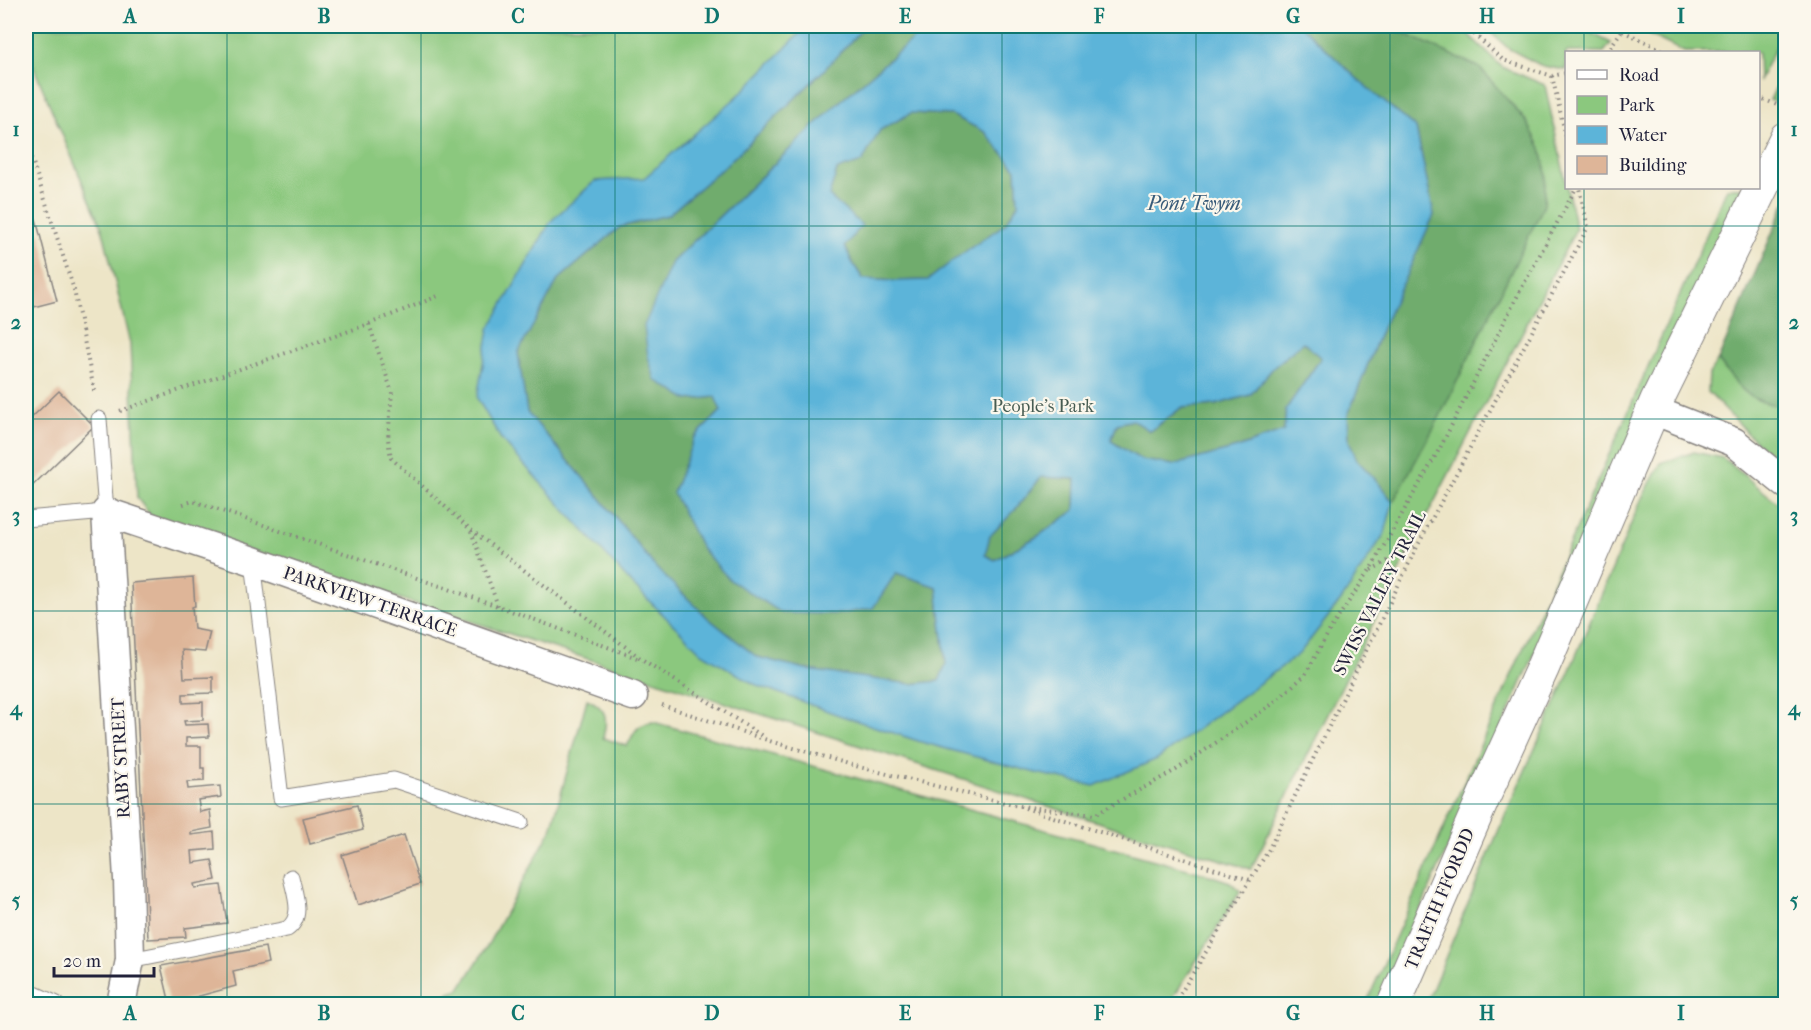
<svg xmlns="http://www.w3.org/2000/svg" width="1811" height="1030" font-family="'IM FELL French Canon',serif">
<rect width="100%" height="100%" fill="#fbf7ec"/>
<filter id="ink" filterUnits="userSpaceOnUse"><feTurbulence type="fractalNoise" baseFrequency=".0167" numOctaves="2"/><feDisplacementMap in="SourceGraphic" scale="12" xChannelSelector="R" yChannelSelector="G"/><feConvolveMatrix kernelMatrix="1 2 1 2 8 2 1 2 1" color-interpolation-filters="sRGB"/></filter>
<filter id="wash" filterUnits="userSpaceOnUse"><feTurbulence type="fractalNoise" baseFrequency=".008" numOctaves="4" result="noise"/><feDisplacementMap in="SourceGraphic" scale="24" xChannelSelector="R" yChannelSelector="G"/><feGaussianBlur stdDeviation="1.35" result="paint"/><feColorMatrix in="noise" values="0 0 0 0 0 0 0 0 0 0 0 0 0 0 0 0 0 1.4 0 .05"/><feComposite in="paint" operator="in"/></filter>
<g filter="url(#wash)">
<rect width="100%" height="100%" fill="#ede5c7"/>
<!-- green -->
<path fill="#8bc87e" stroke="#56755c" stroke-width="1.5" d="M26,26H1460L1502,67L1545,85L1576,229L1414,541L1251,869L1107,825L154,520L137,498L130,344L103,231L26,49Z
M1483,26H1577L1611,43L1604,52H1566V70L1542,66L1509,49Z
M1644,26H1785L1786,28L1759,80L1758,52H1684L1641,31Z
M1785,69V96L1781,105L1770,100Z
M1727,188H1743L1378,1004H1366Z
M1718,360C1737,385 1750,406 1785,405V468L1752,438L1708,392L1709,374Z
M1694,452L1723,458L1785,509V1004H1426L1505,815L1564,684L1641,500L1661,463Z
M587,699C607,708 608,718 603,738L627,746C635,732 635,725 653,722L1209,875L1230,882L1239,890L1240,892L1169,1004H422L460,989L486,948L551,830Z"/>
<!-- forest -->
<path fill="#70ac6d" stroke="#496754" stroke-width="1.5" d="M865,26H928L836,105L672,262L688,400L716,397L721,411L694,438L896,572L937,587L946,664L939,681L911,684L814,671L757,657L708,618L656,568L601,499L527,412L518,352L558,280L620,227L668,215L726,165L822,72Z
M1301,26H1388L1479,67L1527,122L1541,148L1546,173L1544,205L1437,422L1393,502L1376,480L1357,460L1349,441L1348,415L1382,328L1434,215L1416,128L1365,86Z
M911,113L952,115L985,132L1016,169L1018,204L1005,224L959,256L928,280L895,281L863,279L852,262L845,246L829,196L837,170L862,162L880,130Z
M1785,203V405C1750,406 1737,385 1718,360Z
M1303,342L1321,358L1286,409L1284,431L1237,448L1174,465L1141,460L1111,441L1117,424L1133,420L1151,431L1181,408L1215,405L1250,395L1273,368Z
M1041,477L1076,479L1075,510L1038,536L995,560L985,555L989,536L1014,511Z"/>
<!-- water -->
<path fill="#5cb4d9" stroke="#3f6b8a" stroke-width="1.5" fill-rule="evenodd" d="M807,26H865L822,72L726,165L668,215L620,227L558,280L518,353L527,412L601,499L656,568L708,618L757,657L814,671L911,684L939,681L946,664L937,587L896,573L873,608L841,614L782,613L731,581L702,549L673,493L694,438L721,411L715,397L688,400L655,380L648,356L644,326L672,262L836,105L928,26H1301L1365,86L1416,128L1434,215L1382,328L1348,415L1349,441L1357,460L1376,480L1393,502L1385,533L1342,599L1299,654L1157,759L1094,786L1032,772L921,742L836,714L754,684L702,653L632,584L501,439L477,398L489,329L551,221L595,181L644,178L739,95ZM911,113L952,115L985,132L1016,169L1018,204L1005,224L959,256L928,280L895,281L863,279L852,262L845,246L862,225L829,196L837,170L862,162L880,130ZM1303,342L1321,358L1286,409L1284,431L1237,448L1174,465L1141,460L1111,441L1117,424L1133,420L1150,431L1181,408L1215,405L1250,395L1273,368ZM1041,477L1076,479L1075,510L1038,536L995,560L985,555L990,536L1014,511Z"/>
<g id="blocks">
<!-- building -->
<path fill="#deb598" d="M36,219L57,301L26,309V222Z
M59,391L94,426L26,492V423Z
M193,578L195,606L192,607L194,629L210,632L205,652L182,650L184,678L213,677V693L183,694V703L203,702V720L184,721L185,725L208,724L209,737L186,738V746H201V768H204V781L187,782L188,789L220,786L221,797L198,800L200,812L210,810L212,828L191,832V835L214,832L215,849L192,851L193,863L212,860L216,880L194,884L195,888L221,885L227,923L185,928L186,937L148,939L131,583Z
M357,805L363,830L310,844L303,818Z
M404,835L420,884L358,905L342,855Z
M265,947L268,963L233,971L236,986L170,1004L161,966Z"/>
</g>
</g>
<g filter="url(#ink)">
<use href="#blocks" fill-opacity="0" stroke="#888481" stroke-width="1.5"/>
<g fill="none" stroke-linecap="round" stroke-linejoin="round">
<defs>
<path id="service" d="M26,519L106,512L99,419
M253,561L281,798L394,780L521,822
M130,960L287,929C304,917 295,895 291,877
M26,990L57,1004"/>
<path id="minor" d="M1653,410L1734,442L1786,484
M121,1004L130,960L128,879L106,512L253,561L633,696"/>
<path id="secondary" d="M1394,1004L1485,794L1542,669L1657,400L1786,138"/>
</defs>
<!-- service casing -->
<use href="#service" stroke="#888481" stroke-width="17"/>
<!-- minor casing -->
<use href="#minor" stroke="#888481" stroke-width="31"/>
<!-- secondary casing -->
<use href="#secondary" stroke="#888481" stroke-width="35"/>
<!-- path -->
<path stroke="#888481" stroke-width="4" stroke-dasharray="1.5 4.5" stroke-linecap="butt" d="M1465,26L1503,60L1552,76L1566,73
M1607,52L1625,26
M1552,76L1566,137
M1758,97L1777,105
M26,141L74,290L95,395
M369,324L392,392L388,439L391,458L471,530L643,660L764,737
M120,411L369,324L438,296
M183,504L193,501L498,606L637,658
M471,531L498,606
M1371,570L1418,545
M662,705L773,742L859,767L1013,805L1094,815L1176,770L1271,705L1305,675L1331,628L1370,570L1440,448L1519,293L1576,188
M1025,808L1250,880
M1174,1004L1268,851L1418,545L1588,227L1579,188"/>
<!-- service -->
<use href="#service" stroke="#fff" stroke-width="15"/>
<!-- minor -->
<use href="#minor" stroke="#fff" stroke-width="28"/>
<!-- secondary -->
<use href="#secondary" stroke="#fff" stroke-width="33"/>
<!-- path-bridge -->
<path stroke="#888481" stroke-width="4" stroke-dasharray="1.5 4.5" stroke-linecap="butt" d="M1612,26L1667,52"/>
</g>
</g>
<!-- grid -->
<path fill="none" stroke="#0f766e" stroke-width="1.5" stroke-opacity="0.55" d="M227,26V1004M421,26V1004M615,26V1004M809,26V1004M1002,26V1004M1196,26V1004M1390,26V1004M1584,26V52M1584,188V1004M26,226H1786M26,419H1786M26,611H1786M26,804H1786"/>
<g text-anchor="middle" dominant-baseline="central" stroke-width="4.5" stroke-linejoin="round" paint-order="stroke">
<!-- park labels -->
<g font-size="18" fill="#475c52" stroke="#fbf7ec">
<text x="1043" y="406">People's Park</text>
</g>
<!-- street labels -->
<g font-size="18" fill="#22223b" stroke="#fbf7ec">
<text transform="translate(1380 593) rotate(-63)">SWISS VALLEY TRAIL</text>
<text transform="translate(370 602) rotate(19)">PARKVIEW TERRACE</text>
<text transform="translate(121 758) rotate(-93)">RABY STREET</text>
<text transform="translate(1440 899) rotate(-67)">TRAETH FFORDD</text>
</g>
<!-- water labels -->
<g font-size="20" font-style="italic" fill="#395c7a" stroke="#fbf7ec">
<text x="1194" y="203">Pont Twym</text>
</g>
</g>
<!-- margin -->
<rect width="1811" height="1030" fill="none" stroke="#fbf7ec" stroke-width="66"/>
<!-- legend -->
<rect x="1565" y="51" width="195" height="138" fill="#fbf7ec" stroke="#a4a2a5" stroke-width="1.5"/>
<rect x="1577" y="70" width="30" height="9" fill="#ffffff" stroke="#a4a2a5" stroke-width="1.5"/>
<text x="1619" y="81" font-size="18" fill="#22223b">Road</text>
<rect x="1577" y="96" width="30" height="18" fill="#8bc87e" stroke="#a4a2a5" stroke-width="1.5"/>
<text x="1619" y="111" font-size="18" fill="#22223b">Park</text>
<rect x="1577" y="126" width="30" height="18" fill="#5cb4d9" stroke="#a4a2a5" stroke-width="1.5"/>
<text x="1619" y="141" font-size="18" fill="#22223b">Water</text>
<rect x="1577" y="156" width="30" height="18" fill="#deb598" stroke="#a4a2a5" stroke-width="1.5"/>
<text x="1619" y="171" font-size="18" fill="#22223b">Building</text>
<!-- scale -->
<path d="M54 967v9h100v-9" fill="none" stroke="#22223b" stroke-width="3"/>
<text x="63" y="967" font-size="18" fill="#22223b" stroke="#fbf7ec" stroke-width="4.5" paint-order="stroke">20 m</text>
<rect x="33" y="33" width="1745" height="964" fill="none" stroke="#0f766e" stroke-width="2"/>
<g font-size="20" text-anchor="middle" font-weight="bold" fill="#0f766e">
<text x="130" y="23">A</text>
<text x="324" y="23">B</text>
<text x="518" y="23">C</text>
<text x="712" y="23">D</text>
<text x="905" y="23">E</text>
<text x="1099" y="23">F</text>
<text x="1293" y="23">G</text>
<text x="1487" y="23">H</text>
<text x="1681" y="23">I</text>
<text x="16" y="136">1</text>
<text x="1794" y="136">1</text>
<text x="16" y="329">2</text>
<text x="1794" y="329">2</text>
<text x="16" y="522">3</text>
<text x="1794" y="522">3</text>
<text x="16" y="715">4</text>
<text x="1794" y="715">4</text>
<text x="16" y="907">5</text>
<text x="1794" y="907">5</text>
<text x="130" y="1020">A</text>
<text x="324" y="1020">B</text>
<text x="518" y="1020">C</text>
<text x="712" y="1020">D</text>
<text x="905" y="1020">E</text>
<text x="1099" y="1020">F</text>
<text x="1293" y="1020">G</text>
<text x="1487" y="1020">H</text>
<text x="1681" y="1020">I</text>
</g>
</svg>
